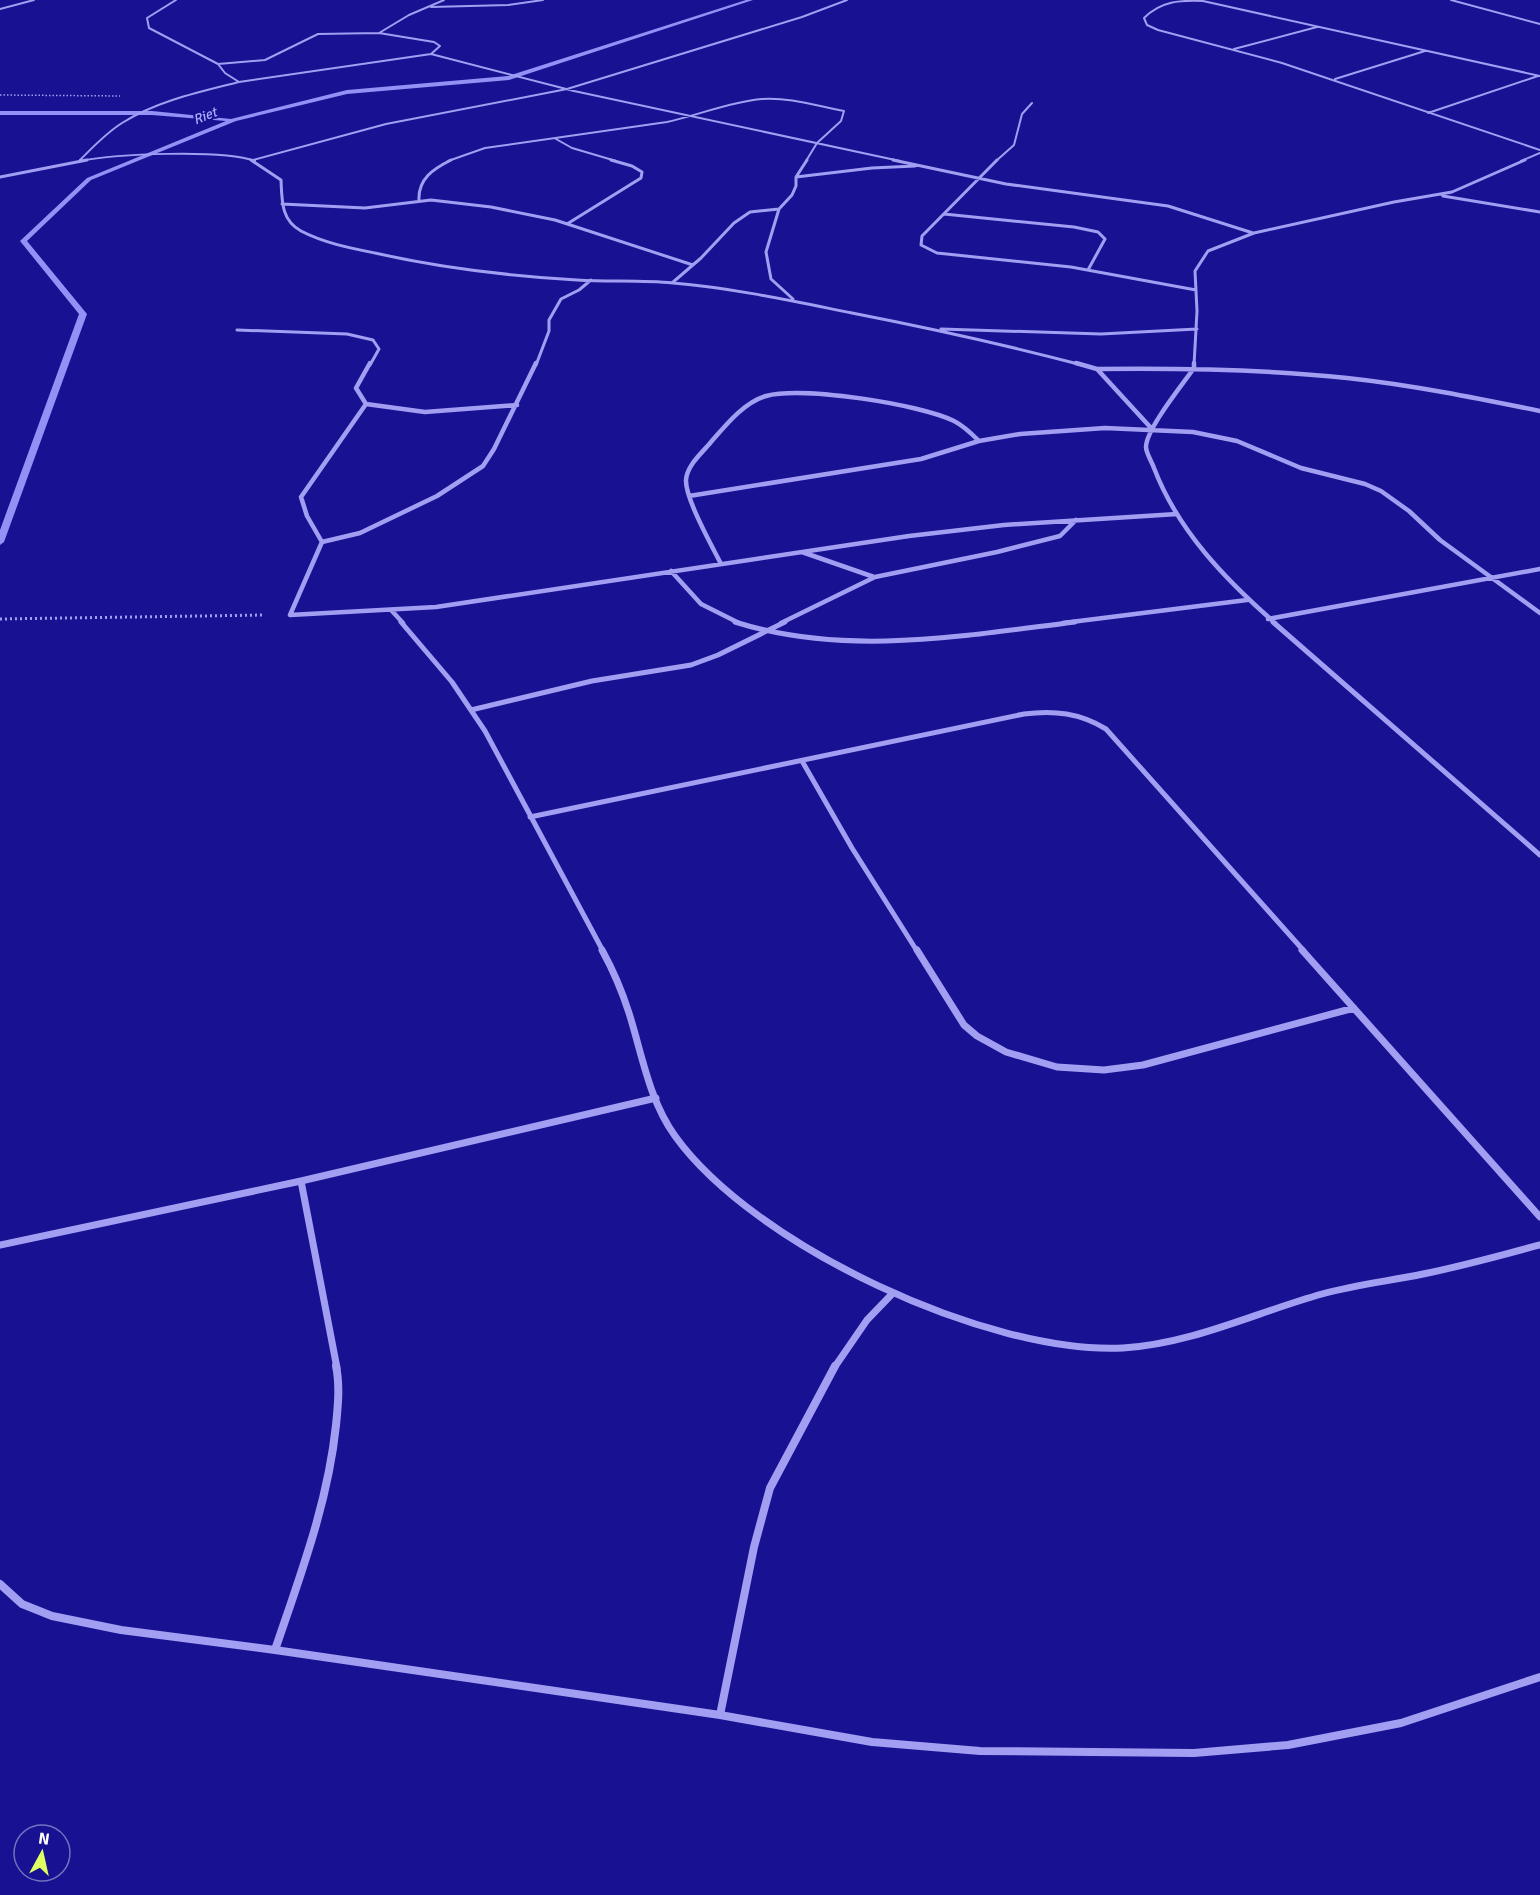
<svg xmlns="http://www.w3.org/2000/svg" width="1540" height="1895" font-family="Signika,sans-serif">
<rect width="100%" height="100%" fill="#181293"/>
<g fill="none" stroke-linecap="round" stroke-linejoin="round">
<!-- stream -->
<path fill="#9391f6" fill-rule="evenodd" d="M746,0H753L509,80L347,94L236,121L91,180L27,241L87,314L4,542L0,545V530L79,314L20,241L87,178L226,121L152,115H0V111H152L231,119L347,90L508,76Z"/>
<!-- path-far1 -->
<path stroke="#a29ff3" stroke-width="1.5" stroke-dasharray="1.5 2" stroke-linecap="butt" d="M0,95L120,96"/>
<!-- path -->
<path stroke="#a29ff3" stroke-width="3" stroke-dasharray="2 3" stroke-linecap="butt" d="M0,619L265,615"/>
<!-- minor-far5 -->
<path stroke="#a29ff3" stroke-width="2" d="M444,0L409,15L379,33L434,42L440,46L431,54L574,91L900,161
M1451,0L1540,24
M431,7L508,5L543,0
M0,9L34,0
M1234,49L1317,27
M218,64L265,60L318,34L379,33
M1540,76L1203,1C1180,0 1161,1 1144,18L1147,25L1158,30L1282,63L1540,150
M1335,79L1425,51
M239,82L431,54
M1428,113L1538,76
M556,139L572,148L616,161
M80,160C93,147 106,133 122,123C157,101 199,92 239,82L225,73L218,64L149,28L147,18L176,0
M253,160L386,124L567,89L802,17L847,0
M79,161C116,154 221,149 255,161
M448,161L485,148L667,122C699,115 729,102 762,99C789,97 817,106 844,111L841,121L817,143L806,161
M996,161L1014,145L1022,114L1032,103
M1521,161L1540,153"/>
<!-- minor-far4 -->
<path stroke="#a29ff3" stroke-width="3" d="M251,160L281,180C282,201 281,220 301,231C324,243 350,248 375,253C441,268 509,276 577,280C609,282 641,280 673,283C733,288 792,301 852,313C929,328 1006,345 1082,365
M893,160L1006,184L1168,206L1253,233
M997,160L922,236L921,245L937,253L1071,267L1196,290
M0,177L87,160
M796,177L872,168L915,166
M1443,196L1540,212
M419,200C418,179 433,169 451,160
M282,204L365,208L431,200L491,207L555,220L693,265
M779,209L766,252L771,279L793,299
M944,214L1074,227L1098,232L1105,239L1088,270
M567,224L641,178L642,172L632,166L611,160
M672,283L701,258L734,223L750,212L779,209L792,195L796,186V177L807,160
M941,329L1101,334L1197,329
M237,330L347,334L373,340L379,349L370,365
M536,365L549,331V320L561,299L579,290L591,280
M1194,365L1197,311L1195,271L1208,251L1254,233L1394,202L1452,192L1525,160"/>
<!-- minor-far3 -->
<path stroke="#a29ff3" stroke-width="4.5" d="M536,363L494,449L483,466L437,496L360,533L322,542L290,615L436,607L909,536L1004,525L1177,514
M1076,363L1097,369L1152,429
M1194,363V368C1183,384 1146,429 1146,447C1146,453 1152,462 1154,468C1178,531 1226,580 1275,623
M1097,369C1180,368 1264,369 1347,378C1412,385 1476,398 1540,411
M366,404L425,412L517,405
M689,496L921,459L979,441L1020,434L1105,428L1193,432L1237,441L1301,468L1365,484L1381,491L1409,511L1440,540L1540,613
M322,542L307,516L301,497L366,404L356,388L370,363
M802,552L874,577
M721,564C712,546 685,498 686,480C687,465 702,453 711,442C725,426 744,402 766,396C803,386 919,404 954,421C964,426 971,433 979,441
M671,571L701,604L739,623
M392,611L403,623
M1268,619L1540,569
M781,623L875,577L997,552L1060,536L1076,520
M1063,623L1247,600"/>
<!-- minor-far2 -->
<path stroke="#a29ff3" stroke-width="5" d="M401,622L452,682L485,731L603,951
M735,622C845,657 962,636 1075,622
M1273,622L1540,855
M471,710L592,681L691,665L718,655L785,622
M802,761L852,848L917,951
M530,817L1024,714C1054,710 1080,713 1106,729L1304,951"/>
<!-- minor-far1 -->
<path stroke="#a29ff3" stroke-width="7" d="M602,950C613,970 622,991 629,1013C642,1054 649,1100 675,1136C754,1246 989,1355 1123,1348C1192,1344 1257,1312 1322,1294C1355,1285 1389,1281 1423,1274C1463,1266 1501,1255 1540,1245
M917,950L964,1025L977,1036L1006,1052L1057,1067L1104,1070L1143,1065L1354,1008
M1302,950L1540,1217
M301,1181L337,1368
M0,1245L301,1181L656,1098
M834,1368L867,1320L893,1293"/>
<!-- minor -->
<path stroke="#a29ff3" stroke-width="8" d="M0,1584L22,1604L52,1616L121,1630L275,1650L720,1715L872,1742L980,1751L1194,1753L1288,1745L1401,1723L1540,1677
M275,1650C300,1576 328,1503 336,1425C338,1406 340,1385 336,1366
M720,1715L754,1547L770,1488L835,1366"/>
</g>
<g text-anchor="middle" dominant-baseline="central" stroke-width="4.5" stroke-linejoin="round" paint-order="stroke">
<!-- far-water labels -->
<g font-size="14" font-style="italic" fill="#aeabf9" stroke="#181293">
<text transform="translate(205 116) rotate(-22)">Riet</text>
</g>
</g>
<!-- north arrow -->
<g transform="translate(42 1853) rotate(8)"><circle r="28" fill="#181293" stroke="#7471be" stroke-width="1.5"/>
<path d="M0-4.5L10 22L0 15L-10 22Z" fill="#e0ff61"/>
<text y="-9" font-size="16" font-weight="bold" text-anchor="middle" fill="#ffffff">N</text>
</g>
</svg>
